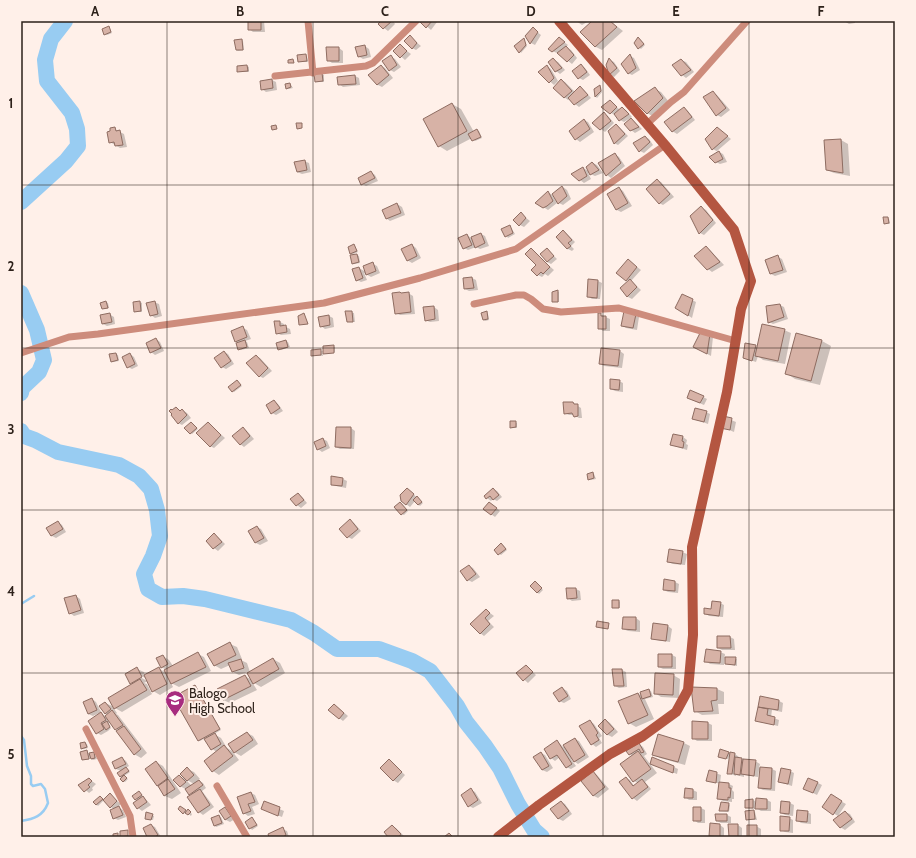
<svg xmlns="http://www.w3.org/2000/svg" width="916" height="858" font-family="Cabin,sans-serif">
<rect width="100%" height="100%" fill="#fff0e9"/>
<!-- shadow -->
<path fill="#0003" fill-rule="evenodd" d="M249,21H264L265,32H253L249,29Z
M382,21H393L395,24L388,31L379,24Z
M423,21H437V22L431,30L422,22Z
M576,21H589L582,25Z
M593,21H610L623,31L602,50L596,47L582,32Z
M832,21H840V22H833Z
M844,21H855V23L849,24Z
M109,27L112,33L107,35L105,34Z
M533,29L541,35L535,45L531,43L526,36Z
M410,37L421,46L416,50L412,48Z
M559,38L568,45L566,47L571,50L577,58L572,64L558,53H557L552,51Z
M639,38L645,45L641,49L635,43Z
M242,40L243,41L244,50L238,51L236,50Z
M524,40L527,46L521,53L516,46Z
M365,46L369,49L371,57L363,59L358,56Z
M400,46L411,54L405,60L395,51Z
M339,48L343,51V63H332L328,60Z
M306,55L307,56L308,62H299Z
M630,56L634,58L640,70L632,75L628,73Z
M391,57L395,59L401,67L394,72L390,70Z
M553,60L558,62L565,70L560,74L556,71Z
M610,60L614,62L620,71L614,77L610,75Z
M681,60L686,62L694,72L686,78L682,75Z
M581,65L585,68L590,75L583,80L579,78Z
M247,66L249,67V72H238Z
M381,66L385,68L393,78L382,87L378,85L370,75Z
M547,66L551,69L558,81L554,85L539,72Z
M322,74L324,75V82H316Z
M355,76L359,78L360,85L343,87L339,84Z
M272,80L276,82L277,90L266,92L262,89Z
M561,80L565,82L575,92L580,87L584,90L591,98L579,107L575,104L569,99L568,100L564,97Z
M290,84L293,88L289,89L287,88Z
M600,86L601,87L602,92L597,98L596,97L595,89Z
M655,89L661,92L669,102L654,117L647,113Z
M713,93L717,95L730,110L721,117L717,115Z
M610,101L620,110L622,108L626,110L632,117L624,122L620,120L616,114L615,115L611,113Z
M452,104L461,109L474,132L477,130L479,131L482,138L475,141L472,138L447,151L439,146Z
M684,108L688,111L695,120L677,134L672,131Z
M604,114L608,116L614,123L605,132L601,129Z
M631,119L635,122L642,129L635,133L631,130Z
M584,120L588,122L594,132L580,142L576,139Z
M616,125L620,128L628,136L618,145L614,143Z
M114,129L124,134L127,147L120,148L110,142L112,132Z
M721,131L731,139L717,151L723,154L727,162L720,164L716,162L718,152L713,149L706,139Z
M645,137L649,139L653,145L644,153L640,151Z
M841,140L848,144L850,176L834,173L827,170L825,141Z
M615,154L619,157L625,166L611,178L607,175L600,164Z
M304,161L309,163L311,172L302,174L297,172Z
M593,163L597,165L603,173L595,176L588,173L591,179L584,183L580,180L583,168L590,172Z
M371,172L375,175L378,181L366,186L362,184Z
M657,180L661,182L674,197L663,205L659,203Z
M563,187L567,190L571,199L563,205L559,203Z
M619,188L623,191L632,206L621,212L617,210L608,195Z
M548,192L552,195L557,203L548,210L537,203Z
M397,204L402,207L405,215L390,221L386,218Z
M702,208L706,210L716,223L704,235L700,233L691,216Z
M521,214L530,221L524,227L520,225Z
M888,218L889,219L890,224L885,223Z
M510,226L515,234L508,238L503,230Z
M563,231L567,234L575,242L571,246L574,249L572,251L568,249L557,237Z
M481,234L485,236L489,246L480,249L476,247L468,250L464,248L467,235L471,238Z
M354,245L358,252L353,254L351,253Z
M412,245L416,248L421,258L412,263L407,260Z
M706,247L710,250L724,265L712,272L708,269Z
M547,249L557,259L551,264L547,262Z
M531,250L554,270L548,276L545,274L542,277L538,275L537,265Z
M357,255L359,256L360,263L354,264L353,263Z
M778,257L782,259L787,272L775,276L771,274L767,260Z
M628,260L641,270L631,281L641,290L632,299L628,297L621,288L629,281L626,280Z
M373,264L377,266L380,273L371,277L364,273L367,280L361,282L357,280L359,268L366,272Z
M472,278L476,280L478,290L469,291L465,289Z
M598,281L602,283L600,299H592L588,296Z
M557,291L559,292V302H555L553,301Z
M408,293L413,296L415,314L400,315L396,313Z
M692,300L696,302L692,318L677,308Z
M106,302L108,303L109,308L105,309L103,308Z
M140,302L142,303V312H135Z
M154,302L159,304L162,316L155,318L151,315Z
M780,305L784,307L788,319L773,324L769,322Z
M434,307L438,310L439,321L430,322L425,320Z
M347,312L354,313L355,322H347Z
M625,312L639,317L637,330L626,328L622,325Z
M486,313L488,314L489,320L485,321L484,320Z
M109,314L114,317L115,324L107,326L103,324Z
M599,314L610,319V331H603L599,328Z
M329,316L333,318L334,327L325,329L321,326Z
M280,322L284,324V326L290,329L291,334L281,335L277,333Z
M243,328L247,330L251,339L245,341L247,342L249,348L241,350L239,349V343L235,341Z
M784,330L791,333L785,364L763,360L758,356L756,362L744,358L756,346L758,348Z
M700,334L713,337L711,356L698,349Z
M797,334L822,341L831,346L820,385L795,379L786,373Z
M156,339L160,342L164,351L155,355L151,352L147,344Z
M286,341L288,342L290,347L281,350L279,349Z
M333,346L335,347V352L325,354L322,352L323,356L312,355L320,350L324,352Z
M602,349L620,351L624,354L622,368L604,366L600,364Z
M224,352L228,354L234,364L226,369L222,367Z
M116,354L118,355L119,361L113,362L112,361Z
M130,354L134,357L138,366L132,369L128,367Z
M256,356L260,358L272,371L263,378L259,376Z
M237,381L242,386L234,392L233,391Z
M619,381L623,383V392L615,391L611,389Z
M703,397L707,399L704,405L692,400Z
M274,401L278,404L283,411L276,415L272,413Z
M573,403L581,408L582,418H579L574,415H569L565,413Z
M176,408L181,412L182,410L187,413L191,418L182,425L178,423L173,411Z
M706,412L710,414L708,424L694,419Z
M724,417L736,422L734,432L722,427Z
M515,422L517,423V428H513L511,427Z
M208,423L225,438L214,448L210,446Z
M192,424L198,429L192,434L186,428Z
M243,428L247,431L254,439L244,447L240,444Z
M351,428L355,431L354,449H340L336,447Z
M683,437L687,440L686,444L688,445L687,450L671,445Z
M323,439L327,441L330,448L322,452L318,449Z
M593,473L594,474L596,479L591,480L589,479Z
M343,479L347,481L346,488L336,486L332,484Z
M493,489L497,491L502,497L497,501L493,499L491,501L487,498Z
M411,492L423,503L420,506L415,501L410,507L406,504Z
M298,494L302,497L307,503L301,508L297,505L292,499Z
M402,504L408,511L404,515L402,514Z
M493,505L500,511L495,517L484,509Z
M350,521L354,523L361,531L352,539L348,537Z
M58,522L62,525L66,532L56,538L52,536L48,528Z
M257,527L261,529L268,541L260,545L256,543L249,532Z
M214,535L218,537L225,544L218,551L214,548Z
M503,545L507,550L501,555L495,550Z
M682,552L687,554L685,565L673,564L668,562Z
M469,566L473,568L480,577L472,582L468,580Z
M665,581L675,582L679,584L678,593L668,592L664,590Z
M536,582L543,590L539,594L531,586Z
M576,589L580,591L581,600L572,601L568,598Z
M76,596L80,599L84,613L74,616L70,613Z
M619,601L620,602V608L613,607Z
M720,603L724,605L723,617L709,616L705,613L712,610Z
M486,610L494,616L488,621L494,627L484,636L480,633Z
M636,618L640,621V632L628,631L623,629Z
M668,626L672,629L670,642L656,640L652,638Z
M718,637H730L734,639L735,650H722L718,648Z
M230,644L237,647L242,659L241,660L247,663L250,672L273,659L280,663L285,673L261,687L252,682L257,690L230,703L223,700L245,676L253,681L248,672L239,675L233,672L230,665L221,669L214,665Z
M720,652L725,654L724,665L710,664L706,661Z
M198,654L204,657L211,671L179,687L171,683L173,687L160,695L153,691L148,681L144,683L147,684L152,694L122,712L115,708L133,684L131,683L137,669L144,672L145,676L159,669L167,673L165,669L161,667L163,656L169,660L173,666ZM138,674L147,679V681L137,675Z
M672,655L676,657V669H663L659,667Z
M735,658L737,659V666L726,664Z
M526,666L536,675L528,683L518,674Z
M613,670H622L626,672L627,687L619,688L615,686Z
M673,675L680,679L679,698L661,697L655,693Z
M195,686L221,730L214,734L221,738L227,748L234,752L247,733L253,736L258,744L241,756L232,751L239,760L219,775L213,771L205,761L217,752L212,749L205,738L200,741L198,740Z
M562,688L567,691L571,699L564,703L559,701Z
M692,688L717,689L724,692V704H718L719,714L702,715L695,711Z
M649,690L651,691L653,697L645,699L654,719L636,727L629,723L638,694L643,696Z
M761,697L779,701L783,703L782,712L772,710L771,717L779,720L778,726L761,722L756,720Z
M92,699L96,702L101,712L93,716L88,714Z
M105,703L112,706L117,713L116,714L118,715L147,753L141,758L134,754L119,731L110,722L108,723L111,728L108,731L101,735L97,733L101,713L105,716L108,715L105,713Z
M335,705L348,716L343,721L339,718Z
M606,720L610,723L618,732L612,737L608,735L600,726Z
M590,721L594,724L602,736L599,738L602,743L596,747L592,744Z
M693,722L708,723L712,725V741H697L693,738Z
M575,739L579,741L589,757L578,764L571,759L576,766L571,769L566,767L560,757L555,761L551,758L557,741L563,747Z
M85,743L87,744L88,748L84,749L82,748L81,744Z
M684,743L690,746L685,765L660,758L653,754Z
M639,744L643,747L647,754L644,756L657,773L645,782L651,789L637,801L633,798L626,778L630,780L634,786L638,783L634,781L633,756L630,754Z
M87,751L89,754H95L97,759L93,760L90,758V759L85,760L83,759Z
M728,752L735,754L739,757V758L755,761L760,764L759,768L772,769L776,771L775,791L763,790L759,788L761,770H759L758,777L744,775V777L736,775V776L728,773L731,755H730L728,759L721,757Z
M541,753L545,755L553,768L547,772L542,770Z
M122,758L126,761L129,766L126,768L130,772L124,776L128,779L125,782L123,781V778L120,776L121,771L116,769L113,763Z
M389,760L405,775L398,783L393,780Z
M156,762L163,766L181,793L172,799L165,796L157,785Z
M656,766L674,767L678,769L677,774Z
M187,769L194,772L200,779L198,780L203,783L206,788L202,791L214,807L203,815L199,812L192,795L187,790L180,786V776L186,780L192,786L194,784L187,780Z
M710,771L721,775L720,783L729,784L733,786L732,790L734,792V799H732V802L723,801L719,799L720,784L708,780Z
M790,771L794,773L792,786L779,782Z
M593,772L597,775L609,789L598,798L594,796L582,781Z
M89,779L96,784L92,788L93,790L89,793L80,785Z
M818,783L822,785L817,795L809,791Z
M471,790L475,792L482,803L473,808L469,806Z
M693,790L697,792V800H689L685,797Z
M140,793L151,805L142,811L138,808V801L136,799Z
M251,793L255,795L259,804L252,807L255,814L248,816L244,813Z
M110,795L121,804L118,807L123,810L126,817L118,820L114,818V809L111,807Z
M102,798L104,800L98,806L94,802Z
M835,798L846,804L838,816L823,807Z
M757,799L767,800L771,802V811H761L756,808Z
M753,800L755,801V809L746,808Z
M561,802L565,804L572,814L563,821L559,819L552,809Z
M265,803L284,811L282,817L262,809Z
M790,803L794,805L793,816L785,815L781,813Z
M729,804L730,805L729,812L720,811Z
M182,808L187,812L189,811L192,814L191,816L186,812L185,814Z
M225,808L229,810L235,819L230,822L226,820L220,811Z
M694,808H701L705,810V823H698L694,820Z
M754,811L755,812L757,820H747Z
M807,812L811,814V824L801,823L797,820Z
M845,812L850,814L855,822L845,830L840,827Z
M152,815L154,816L153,820L148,819Z
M727,815L731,817V823H721L717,821Z
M219,816L221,817L224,824L216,827L215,826Z
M252,818L258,826L252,830L246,822Z
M789,818L793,820V833L785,832L781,830Z
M151,825L155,827L161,837H148Z
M720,825L724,828V837H712L710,836Z
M738,825L742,828V837H730Z
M392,826L396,828L405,837H390Z
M756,826L761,829V837H748Z
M282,829L287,831L289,837H270Z"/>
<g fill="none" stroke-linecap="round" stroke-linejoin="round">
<!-- stream -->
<path stroke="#98ccf2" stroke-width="2.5" d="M21,604L34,596
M21,736L24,740L27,766L31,776V784L33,786L41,784L45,789L48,803C43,816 34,819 21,821"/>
<!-- river -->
<path stroke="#98ccf2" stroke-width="16" d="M21,202L66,161L78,146L77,129L72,113L47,81L45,60L51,39L65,21
M21,293L37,330L44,360L39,372L22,388L21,393
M21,431L24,436L35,440L58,452L119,465L139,476L151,489L157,510L160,536L153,556L144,574L148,589L162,597L183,596L205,599L291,620L314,633L337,649H379L412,661L430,671L457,706L466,722L485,746L500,768L518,804L534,830L542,837"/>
</g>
<!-- building -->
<path fill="#d7b2a6" stroke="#8e6c61" d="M248,21H261V30H248Z
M381,21H392L383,29L378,24Z
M422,21H432L426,28L420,22Z
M592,21H610L617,27L595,47L580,32Z
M109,26L111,32L104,35L102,29Z
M533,27L538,32L530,44L525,36Z
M410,35L417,43L412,49L404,41Z
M559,37L565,42L552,52L548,49Z
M638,37L644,44L638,49L634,43Z
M524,38L526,45L519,53L514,46Z
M242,39L243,50H236L234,40Z
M400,44L407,51L400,58L393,51Z
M365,45L367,55L358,57L355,47Z
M566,46L574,55L567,62L557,53Z
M326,47H339V61H327Z
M306,54L307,61L298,62L297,55Z
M630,54L636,68L628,74L621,64Z
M391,55L397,65L389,71L382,61Z
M553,58L562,68L555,72L548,62Z
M609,58L617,68L609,75L606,65Z
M293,59L294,63H288V60Z
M681,59L691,70L681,76L672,65Z
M581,64L587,72L578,79L572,71Z
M247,65L248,71L237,72V66Z
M381,65L389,75L377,85L368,75Z
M547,65L554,78L549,83L538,72Z
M322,73L323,81L315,82L314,74Z
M355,75L356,84L338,85L337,77Z
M272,79L273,88L261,90L260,81Z
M561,79L572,91L564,98L553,88Z
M290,83L291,87L286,89L285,84Z
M600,85L601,91L595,97L594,89Z
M580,86L588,95L574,105L568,98Z
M655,87L663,98L647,114L634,101Z
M713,91L726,108L716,116L703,97Z
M610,100L617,107L610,114L601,107Z
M452,103L467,131L438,147L423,119Z
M622,107L629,114L619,121L614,114Z
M684,107L692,117L672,132L664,122Z
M604,112L611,121L600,130L592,123Z
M631,118L639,127L630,131L624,124Z
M584,119L590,129L575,140L569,131Z
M296,123H302V128L297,129Z
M616,124L625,134L614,144L608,131Z
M276,125L277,129L272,130L271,126Z
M115,127L116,131L120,130L123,145L115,146L114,142L109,143L107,132L110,131V128Z
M717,127L728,136L712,150L705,139Z
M477,129L481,137L472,141L468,134Z
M645,136L650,142L639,152L633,143Z
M841,139L843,173L826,170L824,140Z
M719,151L723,159L715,163L709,157Z
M615,153L621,163L606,176L598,163Z
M305,160L307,170L297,172L294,162Z
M592,162L599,170L590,175L586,167Z
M583,167L587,176L579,181L571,174Z
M371,171L375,178L361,185L358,178Z
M657,179L670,194L659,204L646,189Z
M562,186L567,196L558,204L552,194Z
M619,187L628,203L616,210L607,194Z
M548,191L553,201L547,206L543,208L535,203Z
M397,203L401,213L386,219L382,210Z
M701,206L713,220L699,234L690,216Z
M521,212L526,218L519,226L513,220Z
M883,217H888L889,223L884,224Z
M510,225L513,233L505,237L501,229Z
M563,230L572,240L568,243L571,246L567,249L556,237Z
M481,233L485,243L475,248L471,237Z
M467,234L472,245L463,249L458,238Z
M354,244L357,251L350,254L348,247Z
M412,244L417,256L407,261L401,249Z
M706,246L720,262L707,270L694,256Z
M531,248L550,267L543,274L541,272L537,276L531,270L536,265L525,254Z
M547,248L554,256L547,262L540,254Z
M357,254L359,262L352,264L350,255Z
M778,255L783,270L770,274L765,260Z
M628,259L637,267L626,281L616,273Z
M373,262L376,271L366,275L363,266Z
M359,267L363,278L356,281L352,269Z
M472,277L474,288L464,289L463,278Z
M588,279L598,280L597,298L587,297Z
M630,279L637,287L627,297L620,288Z
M558,290V302H552V292Z
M400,292L401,293L409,292L411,312L395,314L392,293Z
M682,294L693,299L688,316L675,308Z
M106,301L108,308L102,309L100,303Z
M140,301L141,311L134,312L133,302Z
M155,301L158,314L150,316L146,303Z
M780,304L784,317L768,323L766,306Z
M434,306L435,319L425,321L423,307Z
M345,311H352L353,322H347Z
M487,311L488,319L483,320L481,313Z
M624,311L636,314L633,328L621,326Z
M110,313L112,322L102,324L100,315Z
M304,313L308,324L299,325L298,316Z
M598,313H601V316H606V329H598Z
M329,315L330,325L320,327L318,317Z
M274,321H280V326L286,325L287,332L276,334Z
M762,324L785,329L778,361L755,356Z
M243,326L247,337L235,342L231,331Z
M700,333L710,334L707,354L693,347Z
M796,333L822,340L811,381L785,374Z
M156,338L161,348L150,353L146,343Z
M245,340L247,347L238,350L236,343Z
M286,340L288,347L278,350L276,343Z
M745,343L756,345L752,361L743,358Z
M334,345V353L323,354V346Z
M601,348L620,350L618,366L599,364Z
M321,349V355L311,356V350Z
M224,351L231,361L221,368L214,358Z
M116,353L118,360L111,362L109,354Z
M130,353L135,364L127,368L122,357Z
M256,355L268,368L259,377L246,363Z
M610,379L620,380L619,390L610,389Z
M237,380L241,385L232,392L228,387Z
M690,390L704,396L700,403L687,398Z
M274,400L280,408L271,414L266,405Z
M563,402H573L574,404H578V416L574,417L572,413L564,414Z
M176,407L180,411L182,409L187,415L178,424L171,415L172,414L169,411L171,409L172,410Z
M695,408L707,411L704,422L692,419Z
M723,416L732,418L730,430L720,428Z
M510,421H516V427L510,428Z
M191,422L197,428L190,434L184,428Z
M208,422L221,435L210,447L196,433Z
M243,427L250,436L240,445L232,436Z
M336,427H351V448L335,447Z
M673,434L683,436L682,441L684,442L683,448L670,445Z
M323,438L326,446L317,450L314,442Z
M593,472L594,478L588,480L587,474Z
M331,476L343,478L342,486L331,485Z
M407,488L414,494L406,505L401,501L400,495Z
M493,488L499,495L493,500L490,496L486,499L484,496Z
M298,493L304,500L296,506L290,499Z
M417,496L422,502L418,505L413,500Z
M400,502L407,510L401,515L394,507Z
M489,502L497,508L491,515L483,509Z
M350,519L358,529L347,538L339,529Z
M58,521L63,529L51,536L46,528Z
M257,526L264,538L255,543L248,531Z
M214,533L222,542L213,549L206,541Z
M501,543L506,549L498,555L494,550Z
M669,549L683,551L681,564L667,562Z
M469,565L476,574L467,581L460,571Z
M664,579L675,581V591L663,590Z
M535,581L542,588L537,593L530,586Z
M566,588H576L577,598L567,599Z
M76,595L81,610L69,614L64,598Z
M612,600H619V608H612Z
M712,601L721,602L719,616L704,614V608L711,609Z
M486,609L490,613L485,618L490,624L480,634L470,624Z
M623,617H636V630L622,629Z
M597,621L609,623L608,629L596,627Z
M653,623L668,625L666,641L651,639Z
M717,636H730L731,648H717Z
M230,642L236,655L214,666L207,654Z
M706,649L721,651L720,663L704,662Z
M198,652L206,667L171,684L164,670Z
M658,654H672V667H658Z
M163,655L168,664L161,668L156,658Z
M725,657H736L735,665L725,664Z
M273,658L279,669L253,684L247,673Z
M241,659L244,668L232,672L228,663Z
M526,665L533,672L523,681L516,673Z
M137,667L142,677L130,684L125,674Z
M159,667L167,684L152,692L144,675Z
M612,669H622L624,686H614Z
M655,673L674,674L673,695L654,694Z
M245,675L251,686L223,700L217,689Z
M140,679L147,690L114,709L108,698Z
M195,685L220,729L198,741L173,697Z
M562,687L568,696L559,702L553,693Z
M691,687L717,688V700L711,701L713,711L694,712Z
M649,689L651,696L642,699L640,692Z
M638,693L648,715L628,724L618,701Z
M760,696L779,700L778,710L758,707Z
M92,698L97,710L88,714L83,702Z
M105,702L111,709L105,714L99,706Z
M334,704L344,713L339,719L328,710Z
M758,707L768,709L767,715L775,717L774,725L755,721Z
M112,710L123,725L115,730L105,716Z
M101,712L106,720L101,723L104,729L96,734L88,721Z
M605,719L614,729L607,735L598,726Z
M590,720L598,733L596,735L599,740L591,745L579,726Z
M107,721L110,727L106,730L102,724Z
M692,721L708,722V739H692Z
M124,726L141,749L134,755L116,731Z
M247,732L253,740L234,753L228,744Z
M215,733L221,744L211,750L204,739Z
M658,734L684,742L678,762L652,755Z
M575,738L585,755L574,762L563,745Z
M557,740L572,764L566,768L557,755L550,759L544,749Z
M85,742L87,747L81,749L80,743Z
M639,743L644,752L641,753L639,749L629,755L626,751Z
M224,745L233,756L212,772L204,761Z
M720,749L729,752L726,759L718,757Z
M87,750L89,759L82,760L80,752Z
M638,751L651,769L633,782L620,764Z
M94,752L95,758L91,759L89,753Z
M541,752L549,766L542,770L533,757Z
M730,752L735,753L732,774H727Z
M122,757L126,764L115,769L112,762Z
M652,757L674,766L673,773L650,764Z
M735,757L742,758L740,775L734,774Z
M389,759L402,772L393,781L380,768Z
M743,759L756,760L754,776L741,774Z
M156,761L168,778L157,786L145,769Z
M126,767L129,771L120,777L117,773Z
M187,767L194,775L187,781L180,774Z
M760,767L772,768L771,789L758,788Z
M781,768L791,770L788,784L778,782Z
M709,770L717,772L716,783L706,781Z
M593,771L605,787L593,796L581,781Z
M124,775L127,778L123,782L120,779Z
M179,775L186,782L180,787L173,780Z
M626,777L633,786L642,779L648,787L632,799L619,782Z
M89,778L92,781L88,785L90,787L84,792L78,785Z
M808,778L818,782L813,793L803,789Z
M168,779L175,789L164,796L158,786Z
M199,780L203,785L189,795L185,789Z
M719,782L729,783V788H731L730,798L728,797V800L717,799Z
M471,788L478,800L468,807L461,795Z
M685,788L693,789V798H684Z
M200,789L210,805L198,813L187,797Z
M139,791L142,795L135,800L132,796Z
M251,792L255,802L248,804L251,811L243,814L237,797Z
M110,793L117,801L110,808L103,800Z
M831,794L842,801L833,815L822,807Z
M100,796L103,799L96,805L93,802Z
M143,796L147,802L137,809L133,803Z
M756,798L767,799V809H755Z
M753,799V808H745V800Z
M264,801L280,807L278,816L261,809Z
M561,801L569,811L558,819L550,809Z
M781,801L790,802L789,814L780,813Z
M721,802L729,803L728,811H719Z
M119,806L123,815L113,819L110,810Z
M180,806L186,810L183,814L178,809Z
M225,807L231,816L225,820L219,811Z
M693,807H701V821H693Z
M188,809L191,812L188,815L185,813Z
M754,810L755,819L746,820L745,811Z
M797,810L808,811L807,822L796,821Z
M845,811L852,819L840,828L833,820Z
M146,812L153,814L151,820L145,819Z
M715,814H727V821H716Z
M219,815L222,823L214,826L211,818Z
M780,816L790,817L789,831H780Z
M252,817L257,825L249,829L245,822Z
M710,823L720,824V837L709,836Z
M151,824L158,835L155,837H147L143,828Z
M728,824H738V837H729Z
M392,825L401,834L399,837H388L384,832Z
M747,825H757V837H747Z
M283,827L286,835L283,837H269L268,834Z
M128,830V836L120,837V831Z
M118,833V837H113V834Z
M449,833L453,837H444Z"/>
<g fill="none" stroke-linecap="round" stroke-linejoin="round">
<!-- street -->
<path stroke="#cd8c7c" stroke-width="7" d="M308,21L313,73
M275,76L366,66L373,63L416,21
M647,124L671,102L684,92L747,21
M474,304L516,295H524L531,299L543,309L561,312L619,308L736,341
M21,353L69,337L98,334L324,303L420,278L516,249L665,145
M86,729L130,816L133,837
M217,786L247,837"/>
<!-- secondary -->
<path stroke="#b45641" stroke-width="10" d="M498,837L539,805L610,754L643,736L676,712L688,690L693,635L692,547L727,392L741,309L751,281L734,230L665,145L559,21"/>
</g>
<!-- grid -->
<path fill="none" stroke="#2d211a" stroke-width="1" stroke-opacity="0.55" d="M167,21V837M313,21V837M458,21V837M603,21V837M749,21V837M21,185H895M21,348H895M21,510H895M21,673H895"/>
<!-- icons -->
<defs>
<symbol id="school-pin" viewBox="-11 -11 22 30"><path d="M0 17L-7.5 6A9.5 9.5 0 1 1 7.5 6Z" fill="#a72c7f" stroke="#fff0e9"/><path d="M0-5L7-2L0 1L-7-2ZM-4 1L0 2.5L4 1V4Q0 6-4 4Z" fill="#fff"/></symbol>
</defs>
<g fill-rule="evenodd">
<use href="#school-pin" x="164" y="689" width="22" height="30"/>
</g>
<g text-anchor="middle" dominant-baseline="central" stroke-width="4" stroke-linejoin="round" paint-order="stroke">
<!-- poi labels -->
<g font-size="13" fill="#2d211a" stroke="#fff0e9" text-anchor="start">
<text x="189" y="693">Balogo<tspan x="189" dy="15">High School</tspan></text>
</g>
</g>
<!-- border -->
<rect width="916" height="858" fill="none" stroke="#fff0e9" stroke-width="44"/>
<rect x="22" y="22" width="872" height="814" fill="none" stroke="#2d211a" stroke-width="1.5"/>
<g font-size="13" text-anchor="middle" font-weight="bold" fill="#2d211a">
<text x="95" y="16">A</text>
<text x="240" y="16">B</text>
<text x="385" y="16">C</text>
<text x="531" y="16">D</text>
<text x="676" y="16">E</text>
<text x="821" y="16">F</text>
<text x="11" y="108">1</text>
<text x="11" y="271">2</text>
<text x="11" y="434">3</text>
<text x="11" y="596">4</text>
<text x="11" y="759">5</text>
</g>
</svg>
